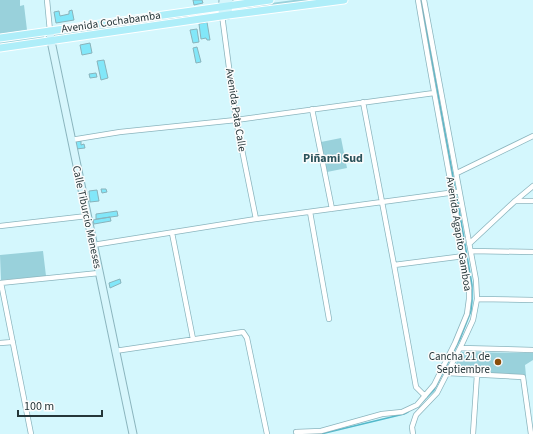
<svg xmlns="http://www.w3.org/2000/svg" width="533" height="434" font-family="'Source Sans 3',sans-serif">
<rect width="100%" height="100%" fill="#d4f7fd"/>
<!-- green -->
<path fill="#99d1db" d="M0,0H20V6L24,5L27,30L0,34Z
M294,0H317L235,11L234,8Z
M215,10V13L55,37V33Z
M44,35V38L0,44V41Z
M341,138L347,168L327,172L321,142Z
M43,251L46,276L1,280L0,255Z
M462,352L533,353V360L525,365L526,376L460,372L456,370L454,367Z"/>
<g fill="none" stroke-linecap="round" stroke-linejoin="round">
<!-- stream -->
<path stroke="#52b8ca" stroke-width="1.5" d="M421,0L455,188
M421,403L434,390L460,339L471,311L472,301V285L457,198
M321,434L404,414L408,412"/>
</g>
<!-- building -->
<path fill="#82e7f9" stroke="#89b3bb" d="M193,0H202L203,3L194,5Z
M72,10L74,20L56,23L54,12L59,11L60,16L69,14V11Z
M207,22L210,40H207L206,38L201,39L199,24Z
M197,29L199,42L193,43L190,30Z
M90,43L92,53L82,55L80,45Z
M197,47L201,62L196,63L193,48Z
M104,60L108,78L101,80L97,61Z
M96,73L97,77L90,78L89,74Z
M81,141V145L84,144L85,148L76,149L75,142Z
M101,189H106L107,192L102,193Z
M97,190L99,201L90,202L89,191Z
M117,211L118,216L96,219V214Z
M110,217L111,221L94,224L93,220Z
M120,279L121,283L110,288L109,283Z"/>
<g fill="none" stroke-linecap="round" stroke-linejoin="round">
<defs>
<path id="street" d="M47,0L50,31
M222,15L236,120L256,219
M363,102L394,265L416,387L425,396
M312,109L332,209
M71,140L120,132L236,120L434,93
M457,173L533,136
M515,201H533
M310,212L329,319
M0,226L87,216
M172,233L193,339
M469,244L515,201L533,186
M93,245L256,219L456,192
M471,251L533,252
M394,265L464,256
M0,283L99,273
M1,283L31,434
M477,299L533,300
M0,343L13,342
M460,348L533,350
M115,351L243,332L247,338L267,434
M447,373L523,377L531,434
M296,432L321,431L382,414L402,412L417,405L434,385L455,343L467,314L469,299V287C453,191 434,96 418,0
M413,434L412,427L416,415L437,393L462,344L473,320L477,299L476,280L424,0
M473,434L477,375"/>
<path id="secondary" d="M222,15L223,0
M228,15L229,0
M50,31L51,41L133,434"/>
<path id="primary" d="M0,38L270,0
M0,48L228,15L344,0"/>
</defs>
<!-- street casing -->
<use href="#street" stroke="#8bb5be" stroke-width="6"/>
<!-- secondary casing -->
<use href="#secondary" stroke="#8bb5be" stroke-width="9"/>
<!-- primary casing -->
<use href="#primary" stroke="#fff" stroke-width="9"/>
<!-- street -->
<use href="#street" stroke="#fff" stroke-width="4.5"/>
<!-- secondary -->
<use href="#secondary" stroke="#d7f6fc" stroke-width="7"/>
<!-- primary -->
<use href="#primary" stroke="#afeef9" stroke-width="7"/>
</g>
<!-- markers -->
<circle fill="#8a4e0b" stroke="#fcfcfc" stroke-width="1.5" cx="498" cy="362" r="4"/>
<g text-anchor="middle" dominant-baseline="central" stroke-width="3" stroke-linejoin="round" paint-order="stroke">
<!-- street labels -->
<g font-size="11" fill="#253639" stroke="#fcfcfc">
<text transform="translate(111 22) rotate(-8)">Avenida Cochabamba</text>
<text transform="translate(236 110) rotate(81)">Avenida Pata Calle</text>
<text transform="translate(87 217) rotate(78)">Calle Tiburcio Meneses</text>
<text transform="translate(459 234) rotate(81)">Avenida Agapito Gamboa</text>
</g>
<!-- poi labels -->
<g font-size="11" fill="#253639" stroke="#fcfcfc" text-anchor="end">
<text x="490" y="356">Cancha 21 de<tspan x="490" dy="13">Septiembre</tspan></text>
</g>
<!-- neighbourhood labels -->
<g font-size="12" font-weight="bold" fill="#2b535b" stroke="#fcfcfc">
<text x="333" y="158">Piñami Sud</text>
</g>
</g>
<!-- scale -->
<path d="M18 410v6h84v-6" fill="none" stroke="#253639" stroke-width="2"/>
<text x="24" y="410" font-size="12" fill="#253639" stroke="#fcfcfc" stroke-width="3" paint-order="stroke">100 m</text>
</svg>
